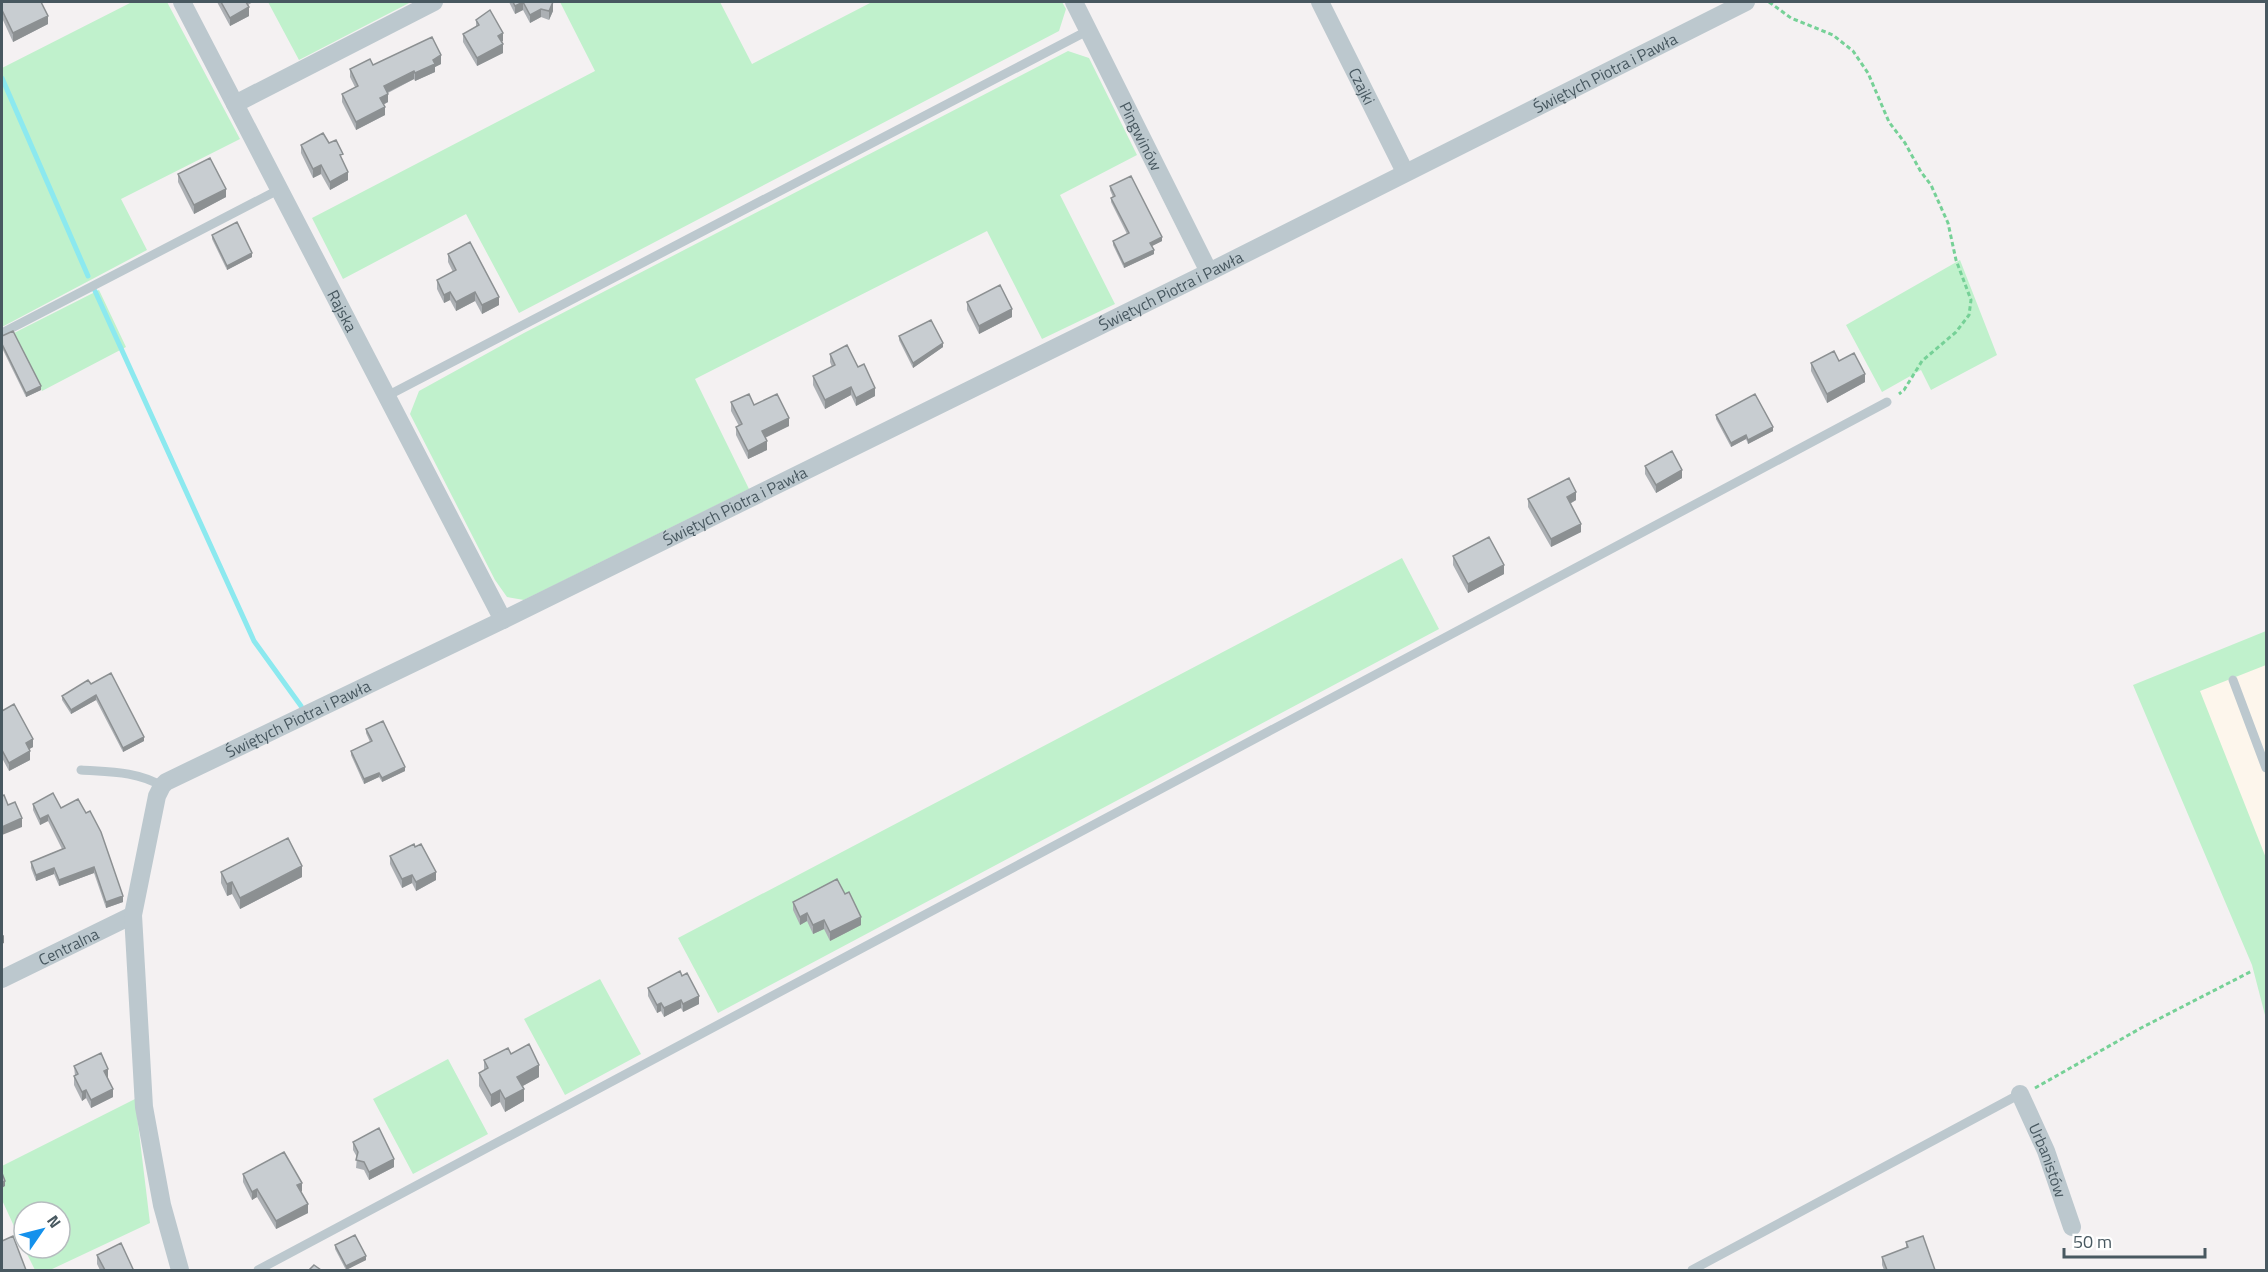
<svg xmlns="http://www.w3.org/2000/svg" width="2268" height="1272" font-family="'Titillium Web',sans-serif">
<rect width="100%" height="100%" fill="#f4f1f2"/>
<!-- commercial -->
<path fill="#fdf6ec" d="M2266,636V878L2176,673Z"/>
<!-- green -->
<path fill="#c0f1cc" d="M132,2H167L240,139L121,199L147,250L2,327V68Z
M268,2H411L299,60Z
M560,2H720L752,64L872,2H1062L1066,9L1059,31L519,313L466,214L343,279L312,218L595,71Z
M1068,51L1089,58L1137,155L1060,195L1115,304L1042,339L987,231L695,379L749,489L524,600L507,597L495,580L410,414L419,391L524,333Z
M1960,260L1997,355L1931,390L1921,370L1882,392L1846,325Z
M99,290L126,347L42,391L14,333Z
M1402,558L1439,629L718,1013L678,938Z
M2266,631V665L2200,691L2266,858L2265,1015L2252,965L2133,685Z
M600,979L641,1054L565,1095L524,1019Z
M448,1059L488,1134L413,1174L373,1099Z
M135,1099L150,1223L50,1270H35L24,1248H60V1212H24V1248L2,1200V1166Z"/>
<g fill="none" stroke-linecap="round" stroke-linejoin="round">
<!-- stream -->
<path stroke="#8ce9ef" stroke-width="5" d="M2,78L88,276
M95,291L254,641L301,706"/>
<!-- path -->
<path stroke="#76d197" stroke-width="3" stroke-dasharray="4.5 3" stroke-linecap="butt" d="M1769,2L1791,18L1833,35L1853,51L1868,73L1889,122L1905,143L1921,172L1931,185L1948,223L1956,260L1971,300L1969,315L1956,332L1922,361L1904,390L1899,394
M2035,1088L2141,1028L2252,971"/>
<!-- service -->
<path stroke="#bcc8ce" stroke-width="9" d="M2,333L280,189
M387,396L1089,30
M2233,680L2266,768
M81,770C110,772 136,771 162,786
M258,1270L1887,402
M1692,1270L2020,1094"/>
<!-- minor -->
<g stroke="#bcc8ce" stroke-width="18">
<path id="s1" d="M182,2L503,620"/>
<path id="s2" d="M1074,2L1209,272"/>
<path id="s3" d="M1320,2L1405,172"/>
<path d="M235,104L434,2"/>
<path id="s4" d="M2,979L133,915"/>
<path id="s5" d="M2020,1094L2046,1151L2072,1227"/>
<path id="s6" d="M180,1270L162,1205L144,1107L133,915L157,796L162,786L166,782L503,620L1209,272L1746,2"/>
</g>
</g>
<!-- wall -->
<path fill="#acb0b4" d="M2,2L48,24L13,42L2,18Z
M217,2H253L248,5L249,16L230,26Z
M509,2H552L553,11L549,20L541,17L530,23L523,10L515,14Z
M476,20L503,41L501,42L503,53L477,66L463,42V34L476,27Z
M441,64L435,67V72L415,81L414,79L388,93V102L383,105L385,115L356,130L342,102V94L355,87L350,77V69L373,65Z
M329,143L343,162L348,180L330,190L321,174L313,178L301,153V145Z
M178,174L226,197L194,214L178,182Z
M1110,186L1162,241L1152,246L1154,254L1124,268L1113,245V241L1127,234L1111,202V198L1113,197L1110,190Z
M212,235L252,257L227,270L212,239Z
M448,254L499,305L482,314L475,301L456,311L450,300L444,303L437,289V280L453,272L448,262Z
M967,302L1012,317L979,334L967,310Z
M2,336L41,390L26,397L2,348Z
M899,336L943,347L913,368L899,340Z
M830,354L858,367L875,396L856,406L851,395L825,409L813,385V376L832,367L830,362Z
M1839,361L1865,382L1827,403L1811,371V363Z
M731,402L754,405L789,426L765,438L767,450L748,459L736,435V427L739,426L731,411Z
M1716,415L1773,431L1748,444L1746,439L1731,447L1716,419Z
M1645,466L1682,478L1656,493L1645,474Z
M1528,499L1576,500L1570,504L1581,532L1551,547L1528,507Z
M1453,556L1504,574L1468,593L1453,565Z
M91,684L144,741L123,752L96,700L71,714L62,700V696Z
M2,711L33,747L29,749L30,760L9,771L2,758Z
M366,729L405,771L382,782L379,777L364,784L351,755V751L370,742L366,733Z
M33,804L61,808L123,902L106,908L94,873L59,886L54,874L36,881L31,868V862L62,849L48,821L40,825L33,810Z
M390,856L436,880L416,891L412,883L402,888L390,864Z
M221,872L302,877L240,909L232,894L227,896L221,883Z
M793,902L861,925L830,941L824,929L813,934L807,921L800,925L793,910Z
M648,988L699,1004L683,1012L681,1008L664,1017L661,1011L657,1013L648,996Z
M511,1054L539,1077L523,1086L524,1101L505,1112L500,1102L491,1107L479,1086V1073L484,1071V1060Z
M74,1066L108,1077V1078L113,1097L91,1108L86,1098L82,1101L74,1085V1076H75Z
M353,1142L394,1167L369,1180L364,1170L356,1168L357,1157L353,1150Z
M243,1174L302,1191L301,1192L308,1213L276,1229L257,1197L252,1200L243,1182Z
M1906,1242L1935,1270H1884L1882,1265V1257L1906,1248Z
M335,1245L366,1260L346,1270L335,1249Z
M97,1255L133,1270H100L97,1264Z"/>
<!-- shaded-wall -->
<path fill="#8c9092" d="M523,2V10L515,14V6Z
M553,2V11L549,20V11Z
M249,7V16L230,26V18Z
M541,9V17L530,23V15Z
M48,16V24L13,42V33Z
M503,33V41L498,44V36Z
M503,44V53L477,66V58Z
M441,55V64L435,67V72L415,81V73L433,60Z
M414,71V79L384,94V86Z
M388,94V102L380,106V98Z
M385,107V115L356,130V122Z
M321,165V174L313,178V169Z
M348,172V180L330,190V182Z
M226,189V197L194,214V205Z
M1162,237V241L1150,247V243Z
M1154,250V254L1124,268V264Z
M252,253V257L227,270V266Z
M450,292V300L444,303V295Z
M475,292V301L456,311V302Z
M499,297V305L482,314V305Z
M1012,309V317L979,334V326Z
M943,343V347L913,368V363Z
M1865,374V382L1827,403V394Z
M41,386V390L26,397V393Z
M851,387V395L825,409V400Z
M875,388V396L856,406V398Z
M789,418V426L762,439V431Z
M1773,427V431L1748,444V440Z
M1746,435V439L1731,447V443Z
M767,441V450L748,459V451Z
M1682,470V478L1656,493V485Z
M1576,492V500L1567,505V497Z
M1581,524V532L1551,547V539Z
M1504,565V574L1468,593V584Z
M96,695V700L71,714V710Z
M144,737V741L123,752V748Z
M33,739V747L26,751V743Z
M30,751V760L9,771V763Z
M405,767V771L382,782V778Z
M379,773V777L364,784V779Z
M48,815V821L40,825V819Z
M22,818V827L2,835V827Z
M302,866V877L240,909V898Z
M94,867V873L59,886V880Z
M54,868V874L36,881V875Z
M436,872V880L416,891V882Z
M412,875V883L402,888V879Z
M232,882V894L227,896V884Z
M123,896V902L106,908V902Z
M807,913V921L800,925V917Z
M861,917V925L830,941V932Z
M824,920V929L813,934V925Z
M4,935V943L2,944V936Z
M699,996V1004L683,1012V1004Z
M681,1000V1008L664,1017V1008Z
M661,1003V1011L657,1013V1005Z
M539,1065V1077L517,1089V1077Z
M108,1069V1077L104,1080V1071Z
M113,1089V1097L91,1108V1100Z
M524,1089V1101L505,1112V1099Z
M86,1090V1098L82,1101V1092Z
M500,1090V1102L491,1107V1095Z
M394,1159V1167L369,1180V1172Z
M5,1181V1186L2,1188V1182Z
M302,1183V1191L297,1193V1185Z
M257,1189V1197L252,1200V1192Z
M308,1204V1213L276,1229V1221Z
M366,1256V1260L346,1270V1266Z"/>
<!-- building -->
<path fill="#c8cdd1" stroke="#8c9092" stroke-width="1.5" d="M2,2H41L48,16L13,33L2,10Z
M221,2H246L249,7L230,18Z
M513,2H553L549,11L541,9L530,15L523,2L515,6Z
M490,10L503,33L498,36L503,44L477,58L463,34L479,25L476,20Z
M432,37L441,55L433,60L435,64L415,73L414,71L384,86L388,94L380,98L385,107L356,122L342,94L358,86L350,69L370,59L373,65Z
M323,133L329,143L336,140L343,154L340,155L348,172L330,182L321,165L313,169L301,145Z
M210,158L226,189L194,205L178,174Z
M1131,176L1162,237L1150,243L1154,250L1124,264L1113,241L1129,233L1111,198L1115,196L1110,186Z
M237,222L252,253L227,266L212,235Z
M470,242L499,297L482,305L475,292L456,302L450,292L444,295L437,280L456,270L448,254Z
M1000,285L1012,309L979,326L967,302Z
M931,320L943,343L913,363L899,336Z
M13,331L41,386L26,393L2,344V336Z
M847,345L858,367L864,364L875,388L856,398L851,387L825,400L813,376L835,365L830,354Z
M1834,351L1839,361L1854,353L1865,374L1827,394L1811,363Z
M749,394L754,405L777,394L789,418L762,431L767,441L748,451L736,427L742,424L731,402Z
M1755,394L1773,427L1748,440L1746,435L1731,443L1716,415Z
M1672,451L1682,470L1656,485L1645,466Z
M1569,478L1576,492L1567,497L1581,524L1551,539L1528,499Z
M1489,537L1504,565L1468,584L1453,556Z
M111,673L144,737L123,748L96,695L71,710L62,696L88,680L91,684Z
M14,704L33,739L26,743L30,751L9,763L2,750V711Z
M383,721L405,767L382,778L379,773L364,779L351,751L372,741L366,729Z
M53,793L61,808L78,799L86,813L90,811L101,832L123,896L106,902L94,867L59,880L54,868L36,875L31,862L65,848L48,815L40,819L33,804Z
M4,795L8,805L15,802L22,818L2,827V796Z
M288,838L302,866L240,898L232,882L227,884L221,872Z
M414,844L415,847L421,844L436,872L416,882L412,875L402,879L390,856Z
M837,879L845,894L849,892L861,917L830,932L824,920L813,925L807,913L800,917L793,902Z
M680,971L682,976L687,973L699,996L683,1004L681,1000L664,1008L661,1003L657,1005L648,988Z
M529,1044L539,1065L517,1077L524,1089L505,1099L500,1090L491,1095L479,1073L488,1068L484,1060L508,1048L511,1054Z
M101,1053L108,1069L104,1071L113,1089L91,1100L86,1090L82,1092L74,1076L78,1074L74,1066Z
M379,1128L394,1159L369,1172L364,1162L356,1160L358,1152L353,1142Z
M284,1152L302,1183L297,1185L308,1204L276,1221L257,1189L252,1192L243,1174Z
M2,1173L5,1181L2,1182Z
M355,1235L366,1256L346,1266L335,1245Z
M13,1236L26,1270H2V1241Z
M1923,1236L1935,1270H1887L1882,1257L1908,1247L1906,1242Z
M121,1243L133,1269L130,1270H105L97,1255Z
M314,1265L321,1270H309Z"/>
<g text-anchor="middle" dominant-baseline="central" stroke-width="5" stroke-linejoin="round" paint-order="stroke">
<!-- street labels -->
<g font-size="16" fill="#485860" stroke="#fff">
<text stroke="none"><textPath href="#s6" startOffset="2102">Świętych Piotra i Pawła</textPath></text>
<text stroke="none"><textPath href="#s3" startOffset="94">Czajki</textPath></text>
<text stroke="none"><textPath href="#s2" startOffset="150">Pingwinów</textPath></text>
<text stroke="none"><textPath href="#s6" startOffset="1616">Świętych Piotra i Pawła</textPath></text>
<text stroke="none"><textPath href="#s1" startOffset="348">Rajska</textPath></text>
<text stroke="none"><textPath href="#s6" startOffset="1130">Świętych Piotra i Pawła</textPath></text>
<text stroke="none"><textPath href="#s6" startOffset="644">Świętych Piotra i Pawła</textPath></text>
<text stroke="none"><textPath href="#s4" startOffset="74">Centralna</textPath></text>
<text stroke="none"><textPath href="#s5" startOffset="72">Urbanistów</textPath></text>
</g>
</g>
<!-- border -->
<rect width="2268" height="1272" fill="none" stroke="#485860" stroke-width="6"/>
<!-- north arrow -->
<g transform="translate(42 1230) rotate(55)"><circle r="28" fill="#ffffff" stroke="#b6bcbf" stroke-width="1.5"/>
<path d="M0-4.5L10 22L0 15L-10 22Z" fill="#1491ec"/>
<text y="-9" font-size="16" font-weight="bold" text-anchor="middle" fill="#485860">N</text>
</g>
<!-- scale -->
<path d="M2064 1248v9h141v-9" fill="none" stroke="#485860" stroke-width="3"/>
<text x="2073" y="1248" font-size="18" fill="#485860" stroke="#ffffff" stroke-width="4.5" paint-order="stroke">50 m</text>
</svg>
